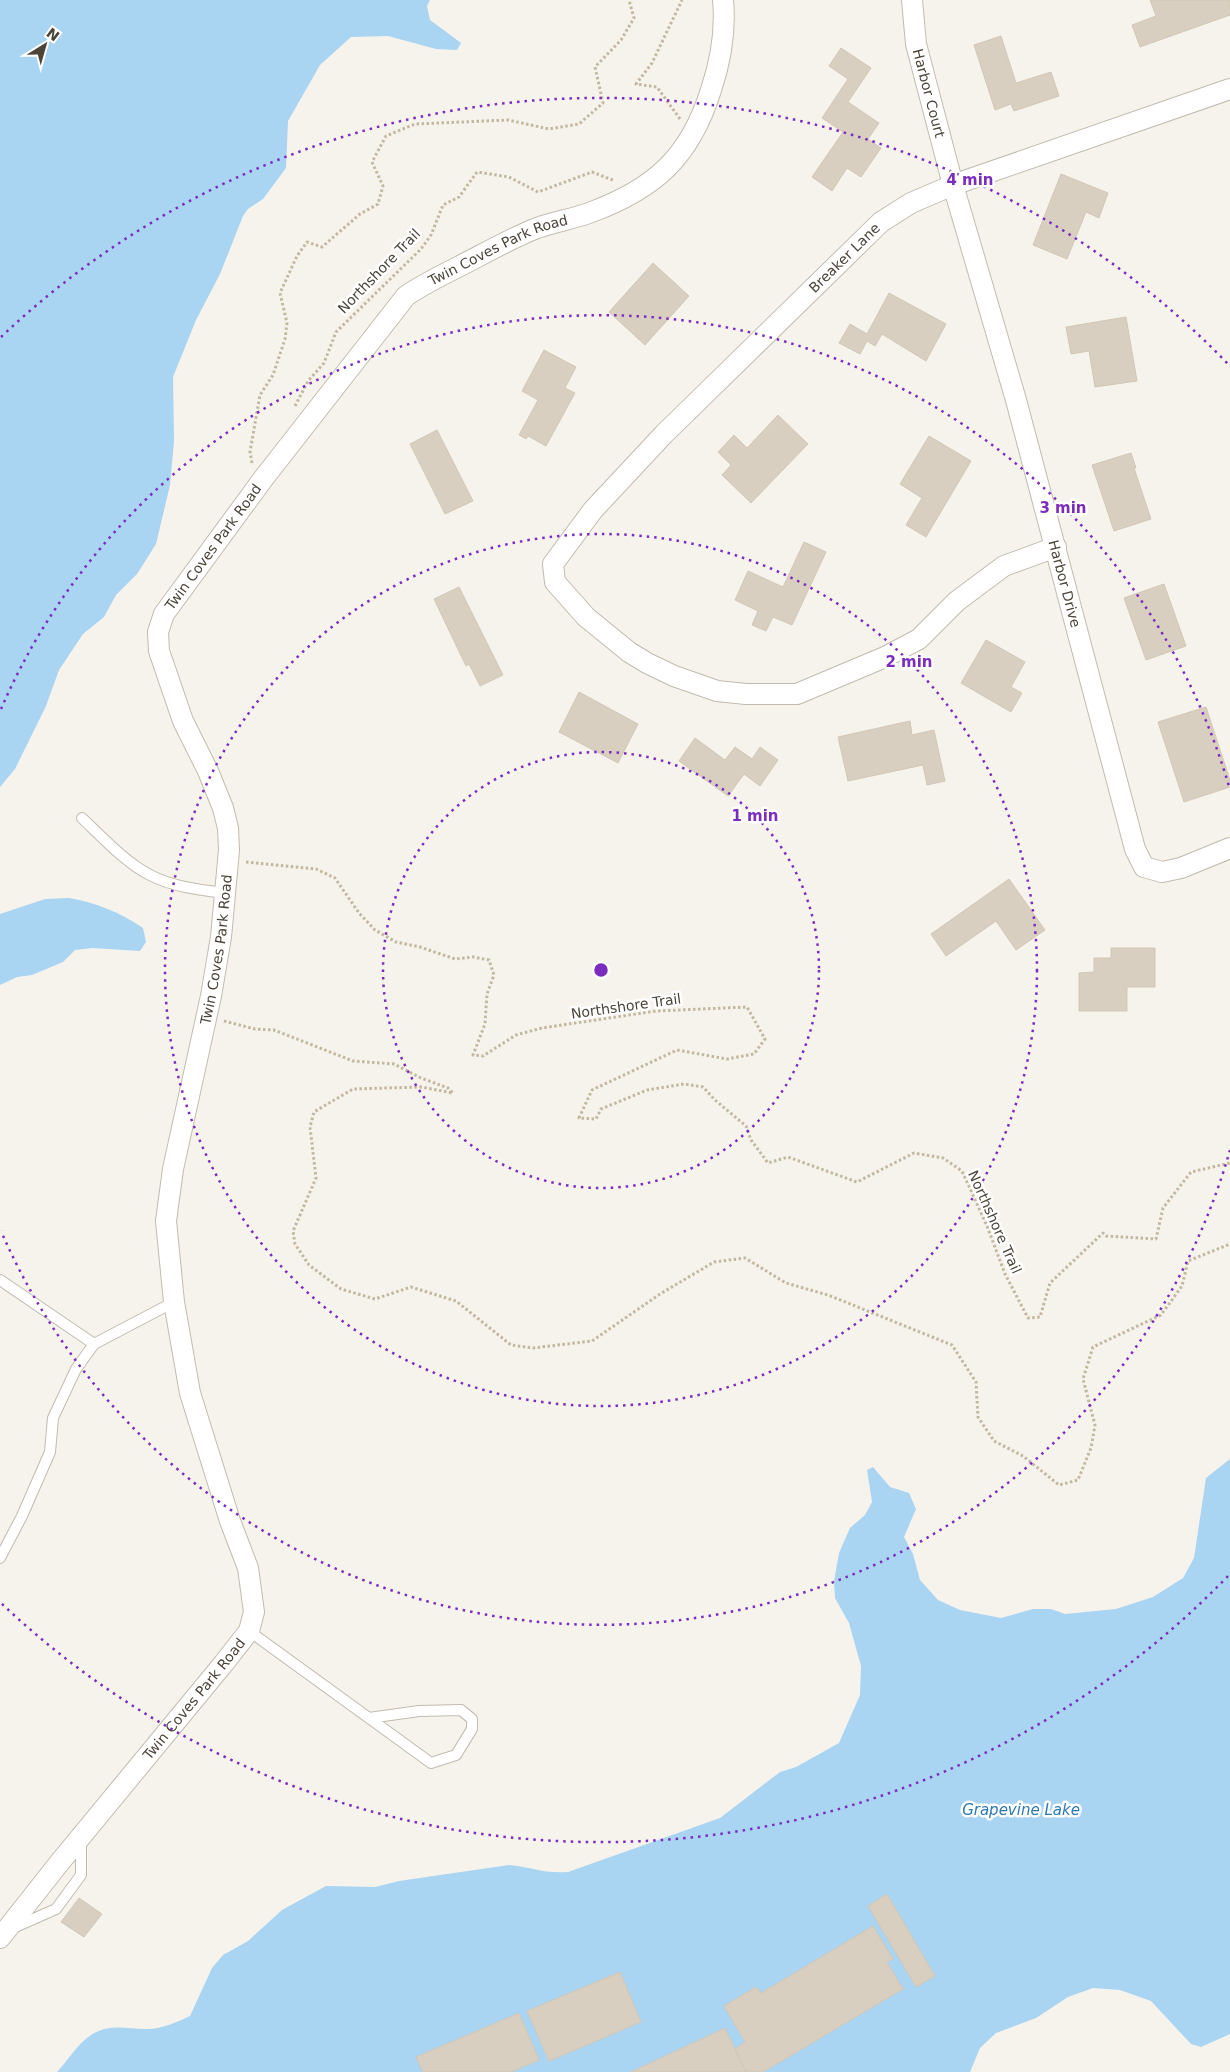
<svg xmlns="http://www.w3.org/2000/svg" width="1230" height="2072" font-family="'DejaVu Sans',sans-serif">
<rect width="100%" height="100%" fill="#f6f3ec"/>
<!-- water -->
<path fill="#a9d4f2" d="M0,0H430L427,6L430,20L461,43L457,50L436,49L388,36L351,37L320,65L288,121L286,168L263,199L248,209L243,216L220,274L196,320L173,377L174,441L170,485L156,544L137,574L116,595L104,617L83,634L59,670L46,706L15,769L0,787Z
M69,898C97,903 119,912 143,928L146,942L140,951L92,948L75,950L63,962L32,975L17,977L0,985V914L45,899Z
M1230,1459V2034L1201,2047L1191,2044L1151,2001L1120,1990L1093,1988L1068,1997L1036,2018L996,2033L980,2048L970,2072H57C70,2059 80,2038 99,2031C115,2024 132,2030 149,2029C164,2028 177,2022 190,2016L212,1968L223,1955L248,1941L282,1910L326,1886L375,1887L399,1881L509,1865C531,1867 545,1874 568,1872L720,1818L780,1772L796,1767L839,1743L860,1695L861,1666L849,1623L835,1598L834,1581L839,1553L850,1528L865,1515L872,1502L867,1470L873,1467L890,1487L909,1493L916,1509L904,1537L913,1554L920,1580L938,1600L960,1610L1001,1618L1033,1609H1051L1065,1614L1116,1609L1153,1597L1183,1578L1194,1558L1206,1478Z"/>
<!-- building -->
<path fill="#d8cfc1" stroke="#d3c7b4" d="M1150,0H1230V15L1140,47L1132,25L1156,16Z
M1001,36L1016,83L1051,72L1059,96L1014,111L1011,104L995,110L974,45Z
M841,48L871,68L848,102L879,123L868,139L881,148L861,177L847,168L832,191L812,177L843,132L822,118L848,79L829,66Z
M1061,174L1108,193L1099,218L1086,212L1067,259L1033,245Z
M653,263L689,296L645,345L609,312Z
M889,293L946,324L926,361L882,334L875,346L867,341L860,354L839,343L850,324L867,334Z
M1126,317L1137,381L1095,387L1089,351L1071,354L1066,327Z
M544,350L576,367L565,388L575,393L546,446L528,436L526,439L519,435L538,400L522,391Z
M778,415L808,444L751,503L722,475L731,465L718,452L734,435L747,448Z
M437,430L473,501L445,514L410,444Z
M929,436L971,461L926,537L906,525L922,498L900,484Z
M1131,453L1136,468H1134L1151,519L1114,531L1092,465Z
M804,542L826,552L792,625L773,617L766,631L752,625L758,611L735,600L748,571L783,587Z
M1164,584L1186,646L1146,660L1124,598Z
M459,587L503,675L480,686L469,664L466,666L434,599Z
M986,640L1025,662L1011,687L1022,693L1011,712L961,683Z
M579,692L638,724L618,763L559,732Z
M1206,707L1230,780V787L1184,802L1158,722Z
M910,721L912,735L934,730L945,781L927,785L923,765L848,781L838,737Z
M695,738L725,760L735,747L752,759L760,747L778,760L760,786L744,774L728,796L679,761Z
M1009,879L1045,930L1016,950L996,921L946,956L931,934Z
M1111,948H1155V987H1127V1011H1079V973L1094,972V958H1111Z
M887,1894L935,1976L916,1987L868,1906Z
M79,1898L102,1914L84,1937L61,1922Z
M873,1926L893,1959L887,1962L903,1989L763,2072H746L735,2049L745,2042L724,2006L756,1987L761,1993Z
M620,1972L641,2022L549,2061L527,2011Z
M519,2013L539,2060L511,2072H423L416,2057Z
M725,2028L746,2072H631Z"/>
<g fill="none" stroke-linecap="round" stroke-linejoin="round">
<defs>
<path id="service" d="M82,818C102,837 126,863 150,875C173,887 200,890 225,893
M0,1280L94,1344
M0,1558L22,1516L50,1452L53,1418L76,1369L94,1344L174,1302
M249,1631L431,1763L456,1755L472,1729V1719L461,1710L419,1711L369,1718
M13,1928L56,1909L81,1875V1839"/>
<g id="minor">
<path id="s1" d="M912,0L916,44L953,185L1016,400L1135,849L1144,867L1162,872L1181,868L1230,848"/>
<path id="s2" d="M1056,547L1004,566L957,601L919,639L885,657L797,694H746L717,691L674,676L647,663L629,652L586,617L555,582L553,564L593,510L664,434L881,222L911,203L953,185L1230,89"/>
<path id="s3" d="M0,1938L60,1862L224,1663L249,1631L254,1612L248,1568L230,1521L190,1393L174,1302L166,1221L173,1169L211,996L221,937L229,850L228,828L223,808L208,771L183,721L159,651L158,632L164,614L263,479L406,296C422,285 438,277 456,268C482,255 509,239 537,228C554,222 572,219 589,213C655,189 690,157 711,90C721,60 726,31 723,0"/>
</g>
</defs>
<!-- service casing -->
<use href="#service" stroke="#c2bbae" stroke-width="12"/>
<!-- minor casing -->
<use href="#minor" stroke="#c2bbae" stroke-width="22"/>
<!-- path -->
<path stroke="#c4b79f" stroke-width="3" stroke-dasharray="2.5 2.5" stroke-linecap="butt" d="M680,119L657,87L636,84L652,63L682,0
M295,406L308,381L324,363L336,332L421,249L431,235L443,205L459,197L477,172L509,177L538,192L592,172L615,181
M252,463L250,452L260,395L273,375L285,339L287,323L280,293L297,256L307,242L322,247L360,214L378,204L383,186L372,162L386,136L415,124L508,120L549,129L579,124L603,103L595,67L621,40L634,18L629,0
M246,862L316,869L335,878L359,913L375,930L396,942L420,947L455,959L473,957L489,960L494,975L487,994L485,1024L473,1055L483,1056L516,1035L542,1028L656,1011L747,1007L765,1039L754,1054L727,1059L677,1050L592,1090L579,1118L596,1119L601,1109L647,1090L684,1084L703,1087L715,1100L746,1126L751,1140L768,1163L788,1157L857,1182L914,1153L943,1158L962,1171L987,1226L1005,1274L1028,1318L1040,1317L1050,1283L1103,1233L1106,1236L1156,1239L1163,1208L1191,1172L1230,1163
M224,1021L255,1029L274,1030L353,1061L394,1064L421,1078L448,1088L453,1093L421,1087L353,1089L314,1112L310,1127L316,1178L293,1231L295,1244L309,1265L341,1289L375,1299L411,1287L456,1301L511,1345L533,1348L592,1341L660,1294L714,1262L745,1258L786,1283L828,1295L952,1345L976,1382L978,1417L994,1441L1023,1456L1059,1485L1078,1480L1091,1448L1095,1425L1083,1379L1093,1347L1161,1315L1182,1286L1188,1261L1230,1244"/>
<!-- service -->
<use href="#service" stroke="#fff" stroke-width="10"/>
<!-- minor -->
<use href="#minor" stroke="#fff" stroke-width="20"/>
</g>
<!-- distance rings -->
<g fill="none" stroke="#7b2cbf" stroke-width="2.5" stroke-dasharray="2.5 5">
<circle cx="601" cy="970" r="218"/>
<circle cx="601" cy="970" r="436"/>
<path d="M1230 1150A654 654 0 0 1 1 1231M1 709A654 654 0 0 1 1230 790"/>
<path d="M1228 1576A872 872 0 0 1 1 1603M1 337A872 872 0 0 1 1228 364"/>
</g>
<g text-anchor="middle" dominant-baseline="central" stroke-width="5" stroke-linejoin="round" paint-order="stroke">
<!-- street labels -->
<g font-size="14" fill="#4b4439" stroke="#fff">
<text stroke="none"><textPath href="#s1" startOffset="95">Harbor Court</textPath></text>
<text stroke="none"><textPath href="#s3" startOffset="1948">Twin Coves Park Road</textPath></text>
<text stroke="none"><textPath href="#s2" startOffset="1022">Breaker Lane</textPath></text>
<text transform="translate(379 271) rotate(-46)">Northshore Trail</text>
<text stroke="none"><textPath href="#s3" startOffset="1528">Twin Coves Park Road</textPath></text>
<text stroke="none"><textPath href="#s1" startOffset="604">Harbor Drive</textPath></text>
<text stroke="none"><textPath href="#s3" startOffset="1094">Twin Coves Park Road</textPath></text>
<text transform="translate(626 1006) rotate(-8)">Northshore Trail</text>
<text transform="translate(995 1222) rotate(66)">Northshore Trail</text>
<text stroke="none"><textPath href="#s3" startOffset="308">Twin Coves Park Road</textPath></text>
</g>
<!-- water labels -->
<g font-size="15" font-style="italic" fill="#2e7ab2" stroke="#fff">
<text x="1021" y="1810">Grapevine Lake</text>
</g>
</g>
<circle cx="601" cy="970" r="8" fill="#7b2cbf" stroke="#fff" stroke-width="2.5"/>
<g font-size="15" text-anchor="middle" font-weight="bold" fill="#7b2cbf" stroke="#fff" stroke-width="5" stroke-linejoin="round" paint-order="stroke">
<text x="970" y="185">4 min</text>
<text x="1063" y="513">3 min</text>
<text x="909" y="667">2 min</text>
<text x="755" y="821">1 min</text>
</g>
<!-- north arrow -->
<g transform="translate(45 45) rotate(37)" stroke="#ffffff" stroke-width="4" paint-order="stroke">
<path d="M0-4L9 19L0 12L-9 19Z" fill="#4b4439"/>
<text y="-8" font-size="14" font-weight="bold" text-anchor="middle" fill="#4b4439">N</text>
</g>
</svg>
